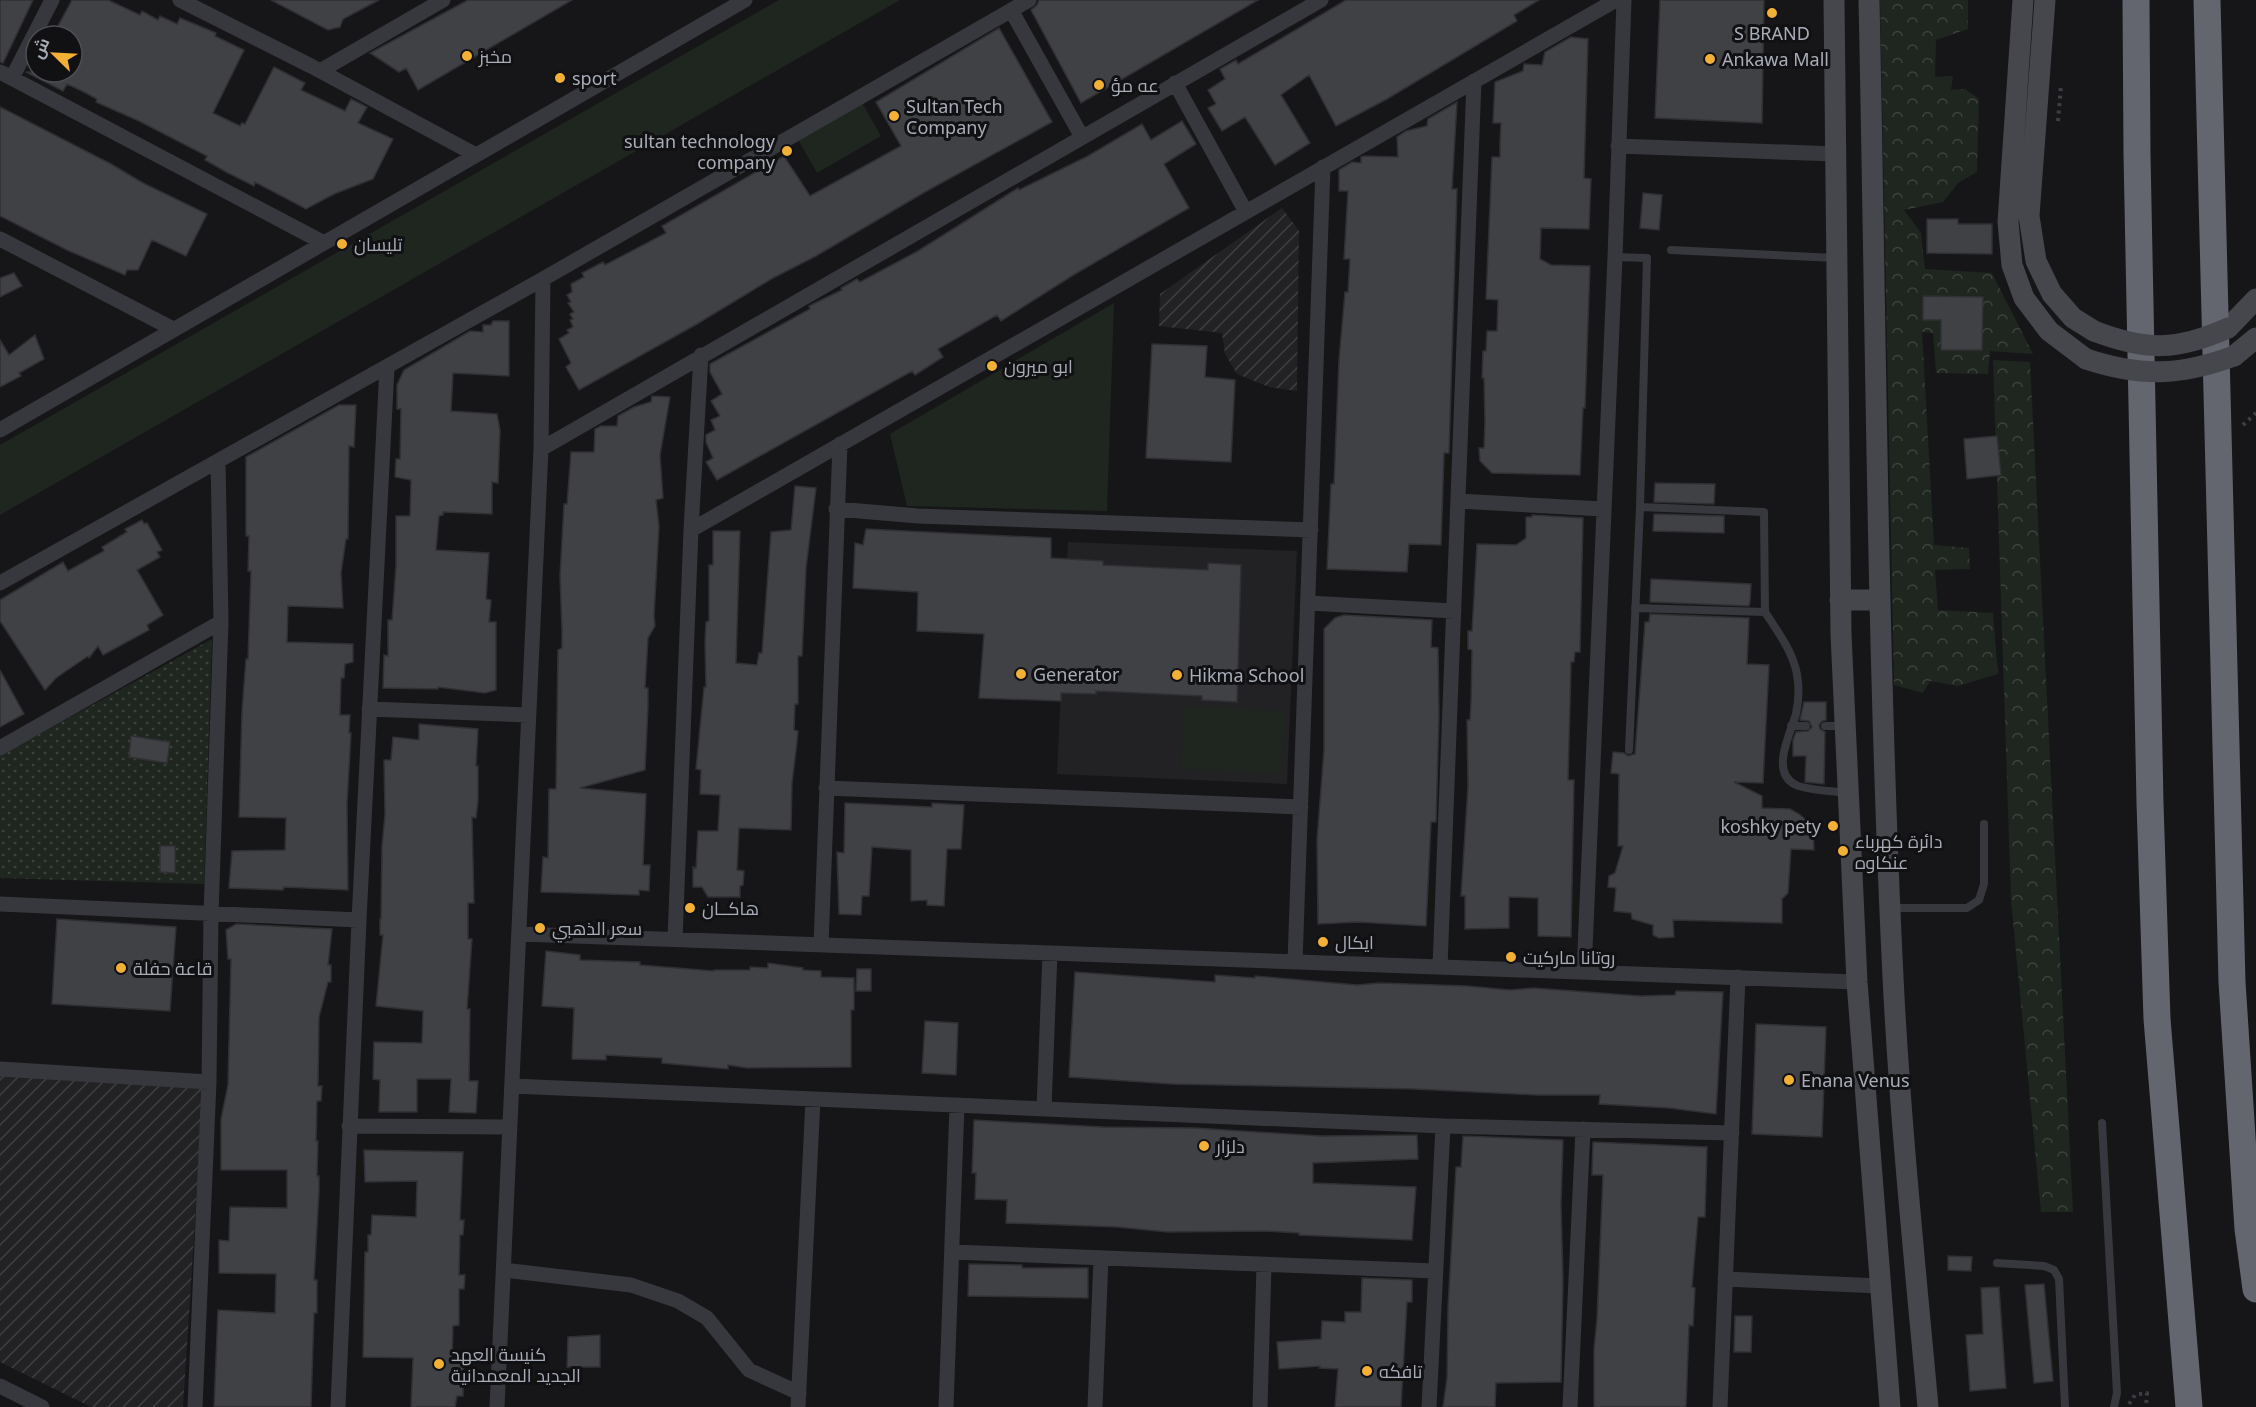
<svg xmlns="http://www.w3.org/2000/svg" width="2256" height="1407" font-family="'Noto Sans',Cairo,sans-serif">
<defs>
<pattern id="industrial-furrows" width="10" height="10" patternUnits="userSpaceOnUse" patternTransform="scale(1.5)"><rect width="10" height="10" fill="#222225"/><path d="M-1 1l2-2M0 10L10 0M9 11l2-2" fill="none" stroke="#3f3f43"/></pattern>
<pattern id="forest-crowns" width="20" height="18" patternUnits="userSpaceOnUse" patternTransform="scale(1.5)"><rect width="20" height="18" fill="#1e261f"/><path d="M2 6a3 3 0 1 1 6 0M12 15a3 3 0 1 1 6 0" fill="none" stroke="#3c433d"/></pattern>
<pattern id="park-dots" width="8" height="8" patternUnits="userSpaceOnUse" patternTransform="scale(1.5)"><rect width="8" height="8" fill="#1e261f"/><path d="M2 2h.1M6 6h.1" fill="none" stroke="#3c433d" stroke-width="1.8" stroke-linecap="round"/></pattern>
</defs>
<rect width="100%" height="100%" fill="#161618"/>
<!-- built -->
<path fill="#222225" d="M1068,542L1297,551L1287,784L1057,774Z"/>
<!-- industrial -->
<path fill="url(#industrial-furrows)" d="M1282,208L1299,231L1297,391L1269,387L1237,374L1225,354L1222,333L1159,326L1160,294Z
M0,1072L204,1082L183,1407H91L0,1362Z"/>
<!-- green -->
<path fill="#1e261f" d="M779,0H900L0,515V445Z
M857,94L881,136L817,173L793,131Z
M1114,303L1107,511L907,506L890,434Z
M1184,706L1284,711L1281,773L1181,769Z"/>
<!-- forest -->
<path fill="url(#forest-crowns)" d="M1880,0H1968V29L1936,40L1935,77L1953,76L1951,90L1965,89L1979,99L1977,172L1958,183L1943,202L1904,210L1921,233L1925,269L1992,273L2033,354L1990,351L1988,374L1936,373L1933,333L1922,332L1934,545L1969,548L1970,569L1935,570L1938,610L1993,613L1998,674L1958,686L1930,681L1923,693L1894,685Z
M1993,360L2030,362L2073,1212H2041L2011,900Z"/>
<!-- park -->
<path fill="url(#park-dots)" d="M212,639L204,884L0,878V756Z"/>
<!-- building -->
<path fill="#404145" stroke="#303034" stroke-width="1.5" d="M0,0H33L3,63L0,62Z
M72,0H108L140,15L142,11L158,20L160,16L177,24L180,18L216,33L215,36L244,50L213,113L240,126L242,123L245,124L274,67L305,83L301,90L345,111L351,99L367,107L358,123L393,139L373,179L334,194L306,209L255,182L254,186L228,173L205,160L207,156L139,121L96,102L97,99L82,91L67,84L63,91L26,72H72V36H61L64,29L58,26Z
M271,0H379L343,19L340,27L328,30Z
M468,0H572L418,90L406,68L399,72L370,53Z
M1039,0H1258L1081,103L1031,10L1037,5Z
M1346,0H1539L1514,15L1517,21L1387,99L1336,126L1309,75L1281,95L1310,143L1275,165L1245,117L1222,131L1208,108L1216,104L1208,90L1225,79L1220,69L1236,60L1238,64Z
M1660,0H1764L1762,123L1655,118Z
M999,28L1052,122L925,192L816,256L773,278L697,324L579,390L566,367L571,363L559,339L569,333L567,330L573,327L570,320L573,319L570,314L574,312L568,303L571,302L567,295L572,292L571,284L584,277L582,273L603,262L605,265L666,233L662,226L784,156L810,196L901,146L876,102Z
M1571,37L1588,39L1584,178L1591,179L1589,229L1541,228L1540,259L1551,265L1590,266L1585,408H1583L1580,475L1492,473L1480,461L1479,448H1484L1485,422L1484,378H1482L1483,351H1486L1487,331H1497L1498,300L1486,299L1492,157H1500V143L1501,123H1493L1495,82L1523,71L1524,64L1542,65L1545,52Z
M1457,102L1452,189H1457L1449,453H1444L1441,545L1409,544L1407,572L1327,569L1331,484H1334L1339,360L1345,292H1348L1350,259H1344L1348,191H1339V170L1352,162L1361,163V157L1364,156L1398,157L1397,137L1406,131L1427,126L1428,119Z
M0,107L111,164L143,183L207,214L186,256L152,240L138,270H127L125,275L67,250L0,216Z
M1182,121L1196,144L1164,164L1189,208L1075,274L1001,321L997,315L938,349L943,357L915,375L912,371L717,480L706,462L713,458L706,442V435L715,430L711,420L720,416L711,401L722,394L710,372V364L810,309L809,306L842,290L841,288L857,279L860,282L918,251L1018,188L1019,190L1088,156L1142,124L1151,140Z
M1643,193L1662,195L1659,230L1640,228Z
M1927,219H1958V224H1992V254L1927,253Z
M14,273L22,286L0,297V278Z
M1923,296L1983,297L1982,350H1941V320H1923Z
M493,321H509V376L453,373L451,411L497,414L500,430L498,483L492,482V514L443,512V515L439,516L436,550L489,553L486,599L491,600L489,622H496V690L485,693L438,687V689L383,688L384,655L388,656V620H392L396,566V516H410L411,480L395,477L396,459H400L401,409H397V385L404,370L470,331L483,332V325H491Z
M35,335L44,359L19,373L21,376L0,387V340L9,355Z
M1152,344L1207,346L1205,377L1235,380L1231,462L1146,458Z
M652,396L670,397L660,455L663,498L656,500L659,526L654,616L655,626L648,638L645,688H648V706L645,770L580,788L646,794L643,865H650L649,891L639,890V895L541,892L543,857L548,858L549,789H556L558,650L562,648V631L560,576L564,504H567L571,452H594L595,429L601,426H617L618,416L634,407L651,402Z
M339,405H356L354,447L349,446L348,539H346L341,573L343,608L288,606L287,642L353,644V662L345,664L344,678H341L340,715H350L349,733H351L347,804L348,890L284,887L283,890L229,888L232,851L285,850L286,818L239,817L242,711L246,659H248L251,571H248L249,536H246V457Z
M1997,436L2001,475L1967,479L1964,439Z
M1655,483L1715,484L1714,504L1654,502Z
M795,486L816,488L806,568L802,656H798V704H795L794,730L798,731L797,742L792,783L791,830L739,828L737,870L744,871L743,885L740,886V897H708L702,887H693V867L696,868L698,831H718L720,795L700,794L701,770L696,769L704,687H706L705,643L706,622L709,621V565H713V531H740L736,663L757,665L759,653H762L771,532L791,530Z
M1654,514L1724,516V533L1653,531Z
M1532,515L1583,518L1580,652H1575L1574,662H1571L1570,704L1568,780H1574L1571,937L1538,936V898L1509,897V928L1465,929V896H1461L1468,786L1467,720H1470L1471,702L1472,650L1468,649V631H1472L1477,544L1516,545L1526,538V517H1532Z
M142,520L144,524L147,523L162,550L157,552L160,557L137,570L163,615L147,625L149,630L103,655L98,646L89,658L88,656L56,678L45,690L0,621V600L63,562L68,571L104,551L102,547L127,532L125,529Z
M866,529L1051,538V558L1103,561V565L1208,570V563L1241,565L1237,702L1202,700V696L1096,691V694L1061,693V701L979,698L984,634L917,631L918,592L853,588L855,543L863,545Z
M1651,579L1751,584L1750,602L1749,606L1650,602Z
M1650,614L1749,618L1747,664L1769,665L1763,783L1734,782L1762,796V808L1790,809L1799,814L1806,820L1813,831L1814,850L1791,849L1788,893L1782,899V923L1673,920L1674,937L1659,938L1653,935V925L1632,919L1631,913L1614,911L1616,888L1608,887L1609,876L1615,873L1623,846H1618L1619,774L1611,773L1613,752L1624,753L1628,756L1635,754L1645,622H1649Z
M1344,615L1432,620L1431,647L1438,648L1439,715L1436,822H1431L1426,926L1358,922L1318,924L1317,840L1324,750V629L1335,618Z
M0,670L24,714L0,727Z
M1804,702H1826V720L1822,721L1819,725L1820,729L1825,732L1824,784L1805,782L1806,756H1793V740L1796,732L1808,731L1812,727L1809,721L1800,720Z
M419,724L478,729L476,766H478V800L476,818L472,817L474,903H468V939H472L467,1009H470L469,1081H478L476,1113L449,1112L451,1079H417V1112H379L380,1080L373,1079L374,1042L422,1043L423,1011L376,1006L383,935H380V919H381L382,846L385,814L384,760H391L393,737L419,740Z
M131,736L170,742L167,763L129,757Z
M845,803L932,807V803L964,805L961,849H947L944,906L927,905V900L911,901V850L872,847L869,896H862L861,915L839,914L837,852L844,853Z
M160,846H175V873L160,872Z
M57,919L176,927L170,1011L52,1004Z
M236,924L332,929L328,965H331V982H328L319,1017L318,1086H322L321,1101H317L316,1141H318L317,1176H319V1191L314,1280H317V1313H314L311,1407H214L218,1310L275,1313L276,1274L219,1273V1240L229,1241L230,1207L287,1208V1170H221V1119L228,1085L231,959H228L226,930Z
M546,951L580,955V960L640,962V965L714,971V970H750V967L768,968V963L803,968V970L821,971V977L854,978V1010H851V1067L747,1068L728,1065V1069L662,1063V1058L640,1057L606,1055V1060L572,1059L574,1008L542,1006Z
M857,969H871V991H856Z
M1075,972L1215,982V975L1255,978V976L1357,985L1380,983L1467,986L1510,990L1534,988L1640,996L1675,995L1676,991L1723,992L1716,1114L1669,1108L1599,1104L1600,1095H1538L1414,1089L1172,1084L1069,1077Z
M925,1021L958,1023L956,1075L922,1073Z
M1756,1024L1826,1027L1822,1137L1752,1134Z
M974,1120L1103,1127L1195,1128L1321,1136L1417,1135L1418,1159L1313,1163V1183L1416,1187L1412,1240L1299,1235V1233L1265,1231L1168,1232L1117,1227L1006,1223L1007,1200L975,1199L976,1173H972Z
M1463,1136L1563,1140L1561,1205L1563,1280L1561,1382L1496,1383L1495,1407H1443L1447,1378L1448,1307L1456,1167H1461Z
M1593,1142L1707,1147L1705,1217H1698L1692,1287L1695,1288L1693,1326L1689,1325L1686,1407H1594V1349L1597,1319L1603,1175H1592Z
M364,1150L463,1152L460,1220H464L463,1235H460L459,1275H465L464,1289H459V1325L453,1326L452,1363H463V1396H457L455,1407H411L413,1358L363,1357L365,1252H368V1235H371L372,1215L416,1217L417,1181L365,1182Z
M1948,1256L1972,1257L1971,1271L1948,1270Z
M969,1264L1022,1265V1268H1088V1298L968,1296Z
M1362,1278L1412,1280V1302H1407L1401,1407H1335L1338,1369L1319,1368L1320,1366L1279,1369L1277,1342L1321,1339L1322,1321L1345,1322V1312H1361Z
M2044,1284L2053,1381L2034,1383L2025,1285Z
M1999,1287L2006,1388L1970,1391L1966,1335L1983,1334L1981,1288Z
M1735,1316H1752L1751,1352H1734Z
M600,1335V1367H567L568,1337Z"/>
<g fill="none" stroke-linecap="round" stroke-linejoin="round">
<!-- path -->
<path stroke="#3d3f44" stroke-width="4" stroke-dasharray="3 4.5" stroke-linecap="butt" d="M2058,121L2061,85
M2243,425L2256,413
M2129,1404L2135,1395L2147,1393L2146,1407"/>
<!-- lane -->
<path stroke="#37383d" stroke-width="8" d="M1671,250L1835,258
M1615,257L1647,258L1640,507L1629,750
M1635,608L1765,612L1764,512L1640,507
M1765,612C1779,634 1796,655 1798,682C1799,691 1798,704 1796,714C1791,732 1769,773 1796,785C1806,790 1834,791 1846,793
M1791,726H1806
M1825,726H1843
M1892,908H1967L1979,900L1984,884V824
M2102,1123L2117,1393L2114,1407
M1997,1263L2044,1266L2054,1270L2059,1279L2065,1407"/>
<!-- street -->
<path stroke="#37383d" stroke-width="15" d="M180,0L311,66L476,155
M1011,10L1082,137
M320,71L443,0
M0,72L324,243
M12,78L52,0
M1175,83L1246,212
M1618,146L1836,154
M0,239L173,329
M0,430L745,0
M541,449L1321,0
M1458,501L1603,509
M836,509L918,516L1311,530
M691,530L1616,0
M0,583L543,279L1029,0
M1308,603L1454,611
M369,709L529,715
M0,748L221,622
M826,788L1301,807
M0,904L359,920
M519,934L1857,982
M675,939L691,530L701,355
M821,945L840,444
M1295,962L1323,167
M1440,967L1474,81
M1584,972L1615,257L1624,0
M0,1069L209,1082
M512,1086L1443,1126L1732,1133
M1044,1109L1050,953
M349,1126L510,1127
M952,1252L1435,1271
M504,1270L631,1285L678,1301L707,1318L749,1370L799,1393
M1725,1279L1880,1286
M0,1386L42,1407
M195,1407L209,1082L211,914L221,622L218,461
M338,1407L359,920L387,367
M497,1407L541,449L543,279
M798,1407L813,1099
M946,1407L957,1105
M1095,1407L1101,1258
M1260,1407L1264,1265
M1429,1407L1443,1126
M1570,1407L1583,1129
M1720,1407L1738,977"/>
<!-- secondary -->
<path stroke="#45474d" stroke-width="21" d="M1834,0L1841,634L1857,982L1890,1407
M1869,0C1876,326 1877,651 1893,977C1900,1120 1915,1264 1928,1407
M2023,0L2008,222L2012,265L2024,298L2049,331L2086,359
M2045,0L2029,216L2036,261L2052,294L2073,318L2094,331
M2228,328L2256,299
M2234,356L2256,338
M1840,600H1880"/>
<!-- highway -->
<path stroke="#63666e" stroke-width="27" d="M2136,0L2137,155L2150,803L2157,1019L2189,1407
M2207,0L2232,982L2248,1229L2256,1289"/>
<!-- secondary-bridge -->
<path stroke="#45474d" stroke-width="21" d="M2094,331C2146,351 2177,351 2228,328
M2086,359C2141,377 2180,376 2234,356"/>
</g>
<!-- markers -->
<g fill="#f2b134" stroke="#111113" stroke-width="2">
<circle cx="1772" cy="13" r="6"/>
<circle cx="467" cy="56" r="6"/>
<circle cx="1710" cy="59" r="6"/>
<circle cx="560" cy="78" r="6"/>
<circle cx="1099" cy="85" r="6"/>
<circle cx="894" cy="116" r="6"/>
<circle cx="787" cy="151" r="6"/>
<circle cx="342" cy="244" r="6"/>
<circle cx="992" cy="366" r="6"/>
<circle cx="1021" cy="674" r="6"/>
<circle cx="1177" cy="675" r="6"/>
<circle cx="1833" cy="826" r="6"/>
<circle cx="1843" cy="851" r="6"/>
<circle cx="690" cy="908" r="6"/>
<circle cx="540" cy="928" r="6"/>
<circle cx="1323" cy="942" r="6"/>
<circle cx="1511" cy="957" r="6"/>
<circle cx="121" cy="968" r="6"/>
<circle cx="1789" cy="1080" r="6"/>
<circle cx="1204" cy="1146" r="6"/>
<circle cx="439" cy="1364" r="6"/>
<circle cx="1367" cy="1371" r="6"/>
</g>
<g text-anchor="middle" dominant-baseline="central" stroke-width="6" stroke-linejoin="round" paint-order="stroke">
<!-- poi labels -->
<g font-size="18" fill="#a8adb8" stroke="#111113" text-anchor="start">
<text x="1772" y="33" text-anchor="middle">S BRAND</text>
<text x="479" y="56">مخبز</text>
<text x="1722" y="59">Ankawa Mall</text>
<text x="572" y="78">sport</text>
<text x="1111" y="85">عه مؤ</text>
<text x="906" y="106">Sultan Tech<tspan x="906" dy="21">Company</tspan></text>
<text x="775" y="141" text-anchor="end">sultan technology<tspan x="775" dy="21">company</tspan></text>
<text x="354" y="244">تليسان</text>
<text x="1004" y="366">ابو ميرون</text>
<text x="1033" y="674">Generator</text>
<text x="1189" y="675">Hikma School</text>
<text x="1821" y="826" text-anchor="end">koshky pety</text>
<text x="1855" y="841">دائرة كهرباء<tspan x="1855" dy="21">عنكاوه</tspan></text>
<text x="702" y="908">هاكــان</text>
<text x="552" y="928">سعر الذهبي</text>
<text x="1335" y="942">ايكال</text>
<text x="1523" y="957">روتانا ماركيت</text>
<text x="133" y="968">قاعة حفلة</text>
<text x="1801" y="1080">Enana Venus</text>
<text x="1216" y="1146">دلزار</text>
<text x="451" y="1354">كنيسة العهد<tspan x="451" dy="21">الجديد المعمدانية</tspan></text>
<text x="1379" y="1371">تافكه</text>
</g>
</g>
<!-- north arrow -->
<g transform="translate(54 54) rotate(294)"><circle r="28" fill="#111113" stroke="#4d4f55" stroke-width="1.5"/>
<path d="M0-4.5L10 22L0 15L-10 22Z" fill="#f2b134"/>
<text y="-9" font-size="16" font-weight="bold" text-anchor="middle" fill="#a8adb8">ش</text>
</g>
</svg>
